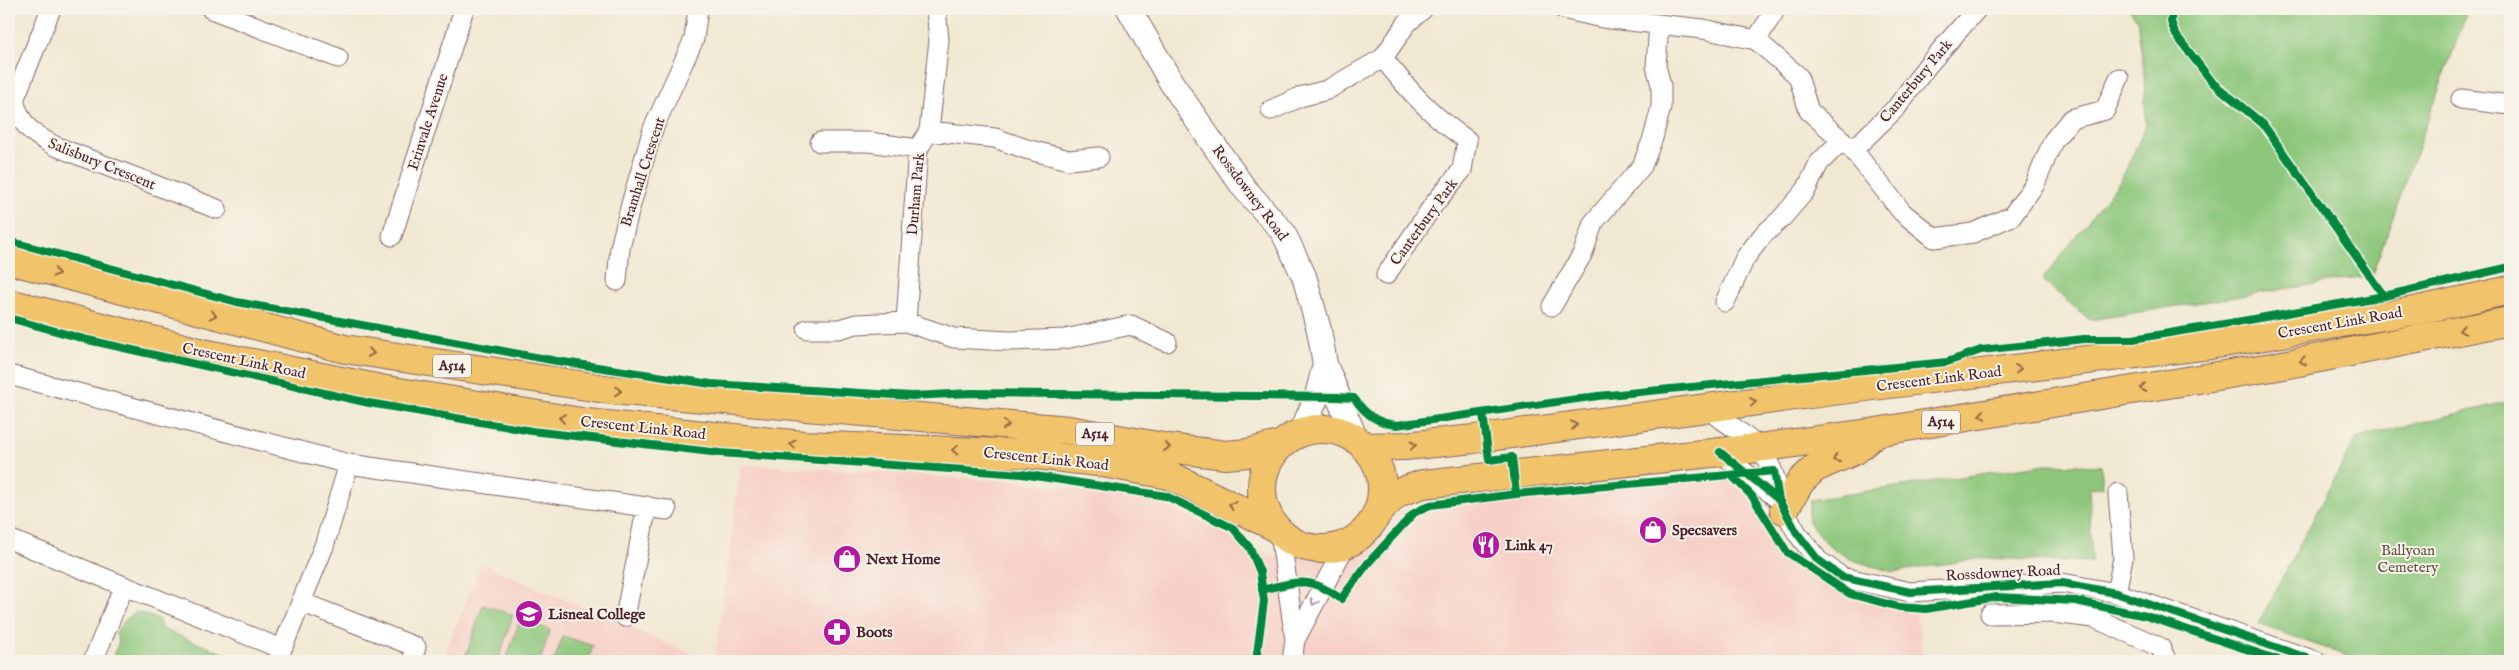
<svg xmlns="http://www.w3.org/2000/svg" width="2519" height="670" font-family="'IM FELL English',serif">
<rect width="100%" height="100%" fill="#f7f3e8"/>
<filter id="ink" filterUnits="userSpaceOnUse"><feTurbulence type="fractalNoise" baseFrequency=".02" numOctaves="2"/><feDisplacementMap in="SourceGraphic" scale="10" xChannelSelector="R" yChannelSelector="G"/><feConvolveMatrix kernelMatrix="1 2 1 2 8 2 1 2 1" color-interpolation-filters="sRGB"/></filter>
<filter id="wash" filterUnits="userSpaceOnUse"><feTurbulence type="fractalNoise" baseFrequency=".0096" numOctaves="4" result="noise"/><feDisplacementMap in="SourceGraphic" scale="20" xChannelSelector="R" yChannelSelector="G"/><feGaussianBlur stdDeviation="1.12" result="paint"/><feColorMatrix in="noise" values="0 0 0 0 0 0 0 0 0 0 0 0 0 0 0 0 0 1.4 0 .05"/><feComposite in="paint" operator="in"/></filter>
<g filter="url(#wash)">
<rect width="100%" height="100%" fill="#f1e8d1"/>
<!-- built -->
<path fill="#f7d1c7" d="M741,464L1027,482L1159,503L1271,556L1345,562L1400,510L1496,493L1755,479L1776,548L1850,598L1916,614L1924,661H715Z
M481,564L706,660V661H442Z"/>
<!-- green -->
<path fill="#8dc77c" stroke="#6c7354" d="M2129,9H2468L2372,275L2090,320L2042,280L2122,178L2146,126L2144,72L2137,19Z
M2510,401V661H2361L2258,624L2356,438Z
M2046,464L2101,466L2103,487L2089,488L2092,562L1982,558L1893,572L1852,560L1827,545L1808,521L1810,500Z
M483,605L513,615L498,661H464Z
M137,612L158,619L162,629L243,661H111L119,641L115,633L127,618Z
M520,619L550,630L540,661H506Z
M563,636L593,646L588,661H554Z"/>
</g>
<g filter="url(#ink)">
<g fill="none" stroke-linecap="round" stroke-linejoin="round">
<defs>
<path id="minor" d="M51,9L14,100C21,126 32,134 55,146L217,209
M211,9L338,58
M1563,9L1602,18L1703,29L1756,40L1798,76L1809,111L1853,150L1902,212L1934,238L1973,233L2012,216L2035,184L2053,141L2071,119L2105,110L2119,78
M1756,40L1776,9
M2461,99L2510,105
M1271,110L1300,97L1327,90L1383,58
M929,131L995,138L1026,149L1069,160L1099,157
M820,142H869L918,149
M1853,150L1897,107L1927,66L1977,9
M392,236L464,9
M1386,275L1434,204L1462,170L1467,140C1433,117 1408,90 1383,58L1407,23L1423,9
M617,281L620,248L631,204L653,129L694,39L698,9
M1725,302L1745,258L1763,235L1781,219L1806,190L1819,163L1842,140
M1552,306L1583,253L1593,223L1642,166L1653,138L1661,107V85L1656,66L1659,24
M906,322L918,149L929,131L939,40L936,9
M807,329H839L856,324L906,322L954,338L1009,341L1065,339L1131,325L1167,342
M9,375L349,464L667,510
M1705,408C1742,434 1776,450 1779,500
M1720,452L1779,500L1797,533L1818,560L1842,577L1910,592L2062,583L2116,593L2316,661
M1280,532L1295,640L1292,661
M9,539L124,586L93,661
M124,586L282,649L278,660
M2116,593L2123,558L2118,493
M301,602L416,647L412,661
M1990,614L2053,613L2094,618L2160,647L2167,661
M625,617L647,506
M1295,640L1346,544
M282,649L324,546L349,464"/>
<path id="tertiary" d="M1129,9L1171,82L1211,141L1244,188L1283,232L1304,276L1319,330L1325,364L1356,440
M1301,433L1317,396L1325,364"/>
<path id="trunk" d="M9,260L345,349L612,390L1069,430L1168,448L1226,455L1247,453L1283,444
M9,303L203,353L381,389L587,423L803,445L1028,454L1097,462L1169,475L1275,527
M1262 489a60 60 0 1 1 120 0a60 60 0 1 1-120 0Z
M1364,447L1405,446L1474,439L1833,391L2210,345L2419,310L2510,290
M1784,510L1801,481L1815,468L1856,450L1871,437
M1376,514L1397,493L1423,484L1758,448L1876,432L2278,366L2510,321"/>
</defs>
<!-- minor casing -->
<use href="#minor" stroke="#846565" stroke-width="21"/>
<!-- tertiary casing -->
<use href="#tertiary" stroke="#846565" stroke-width="26"/>
<!-- trunk casing -->
<use href="#trunk" stroke="#846565" stroke-width="30"/>
<!-- minor -->
<use href="#minor" stroke="#fff" stroke-width="19"/>
<!-- tertiary -->
<use href="#tertiary" stroke="#fff" stroke-width="24"/>
<!-- trunk -->
<use href="#trunk" stroke="#f1c36a" stroke-width="28"/>
<defs>
<path id="cycleway" d="M2172,9L2171,22L2176,35L2213,83L2263,124L2384,296
M9,241L237,302L557,361L711,384L912,396L971,393L1337,397L1354,398C1366,415 1377,423 1397,425L1598,396L1947,362L1981,350L2084,339H2133L2242,321L2384,296L2510,267
M9,318L88,340L369,403L532,431L720,453L1022,474L1166,496L1233,528L1250,548L1260,572L1264,601L1256,661
M1483,413L1489,460L1512,457L1516,494
M1720,452L1779,500L1797,533L1818,560L1842,577L1910,592L2062,583L2116,593L2316,661
M1732,476L1752,496L1787,552L1850,594L1899,607L1926,609L1997,597L2076,601L2146,616L2282,661
M1262,590C1298,581 1310,576 1341,599L1368,563L1414,513L1430,505L1516,494L1774,471L1779,500"/>
</defs>
<!-- cycleway casing -->
<use href="#cycleway" stroke="#f7f3e8" stroke-width="11"/>
<!-- cycleway -->
<use href="#cycleway" stroke="#00873e" stroke-width="8"/>
</g>
<!-- one-way arrows -->
<defs><path id="oneway-chevron" d="M-2-3.5L2.5 0L-2 3.5" fill="none" stroke-width="1.6" stroke-linecap="round" stroke-linejoin="round" transform="scale(1.25)"/></defs>
<g stroke="#956947">
<use href="#oneway-chevron" transform="translate(56 273) rotate(15)"/>
<use href="#oneway-chevron" transform="translate(213 315) rotate(15)"/>
<use href="#oneway-chevron" transform="translate(2462 330) rotate(169)"/>
<use href="#oneway-chevron" transform="translate(371 353) rotate(9)"/>
<use href="#oneway-chevron" transform="translate(2303 361) rotate(169)"/>
<use href="#oneway-chevron" transform="translate(2018 369) rotate(-7)"/>
<use href="#oneway-chevron" transform="translate(2143 388) rotate(171)"/>
<use href="#oneway-chevron" transform="translate(618 391) rotate(6)"/>
<use href="#oneway-chevron" transform="translate(1753 402) rotate(-7)"/>
<use href="#oneway-chevron" transform="translate(1982 415) rotate(170)"/>
<use href="#oneway-chevron" transform="translate(562 418) rotate(-171)"/>
<use href="#oneway-chevron" transform="translate(1006 425) rotate(5)"/>
<use href="#oneway-chevron" transform="translate(1574 425) rotate(-8)"/>
<use href="#oneway-chevron" transform="translate(793 444) rotate(-174)"/>
<use href="#oneway-chevron" transform="translate(1413 445) rotate(-6)"/>
<use href="#oneway-chevron" transform="translate(1167 447) rotate(9)"/>
<use href="#oneway-chevron" transform="translate(955 450) rotate(-177)"/>
<use href="#oneway-chevron" transform="translate(1836 459) rotate(155)"/>
<use href="#oneway-chevron" transform="translate(1232 505) rotate(-154)"/>
</g>
<use stroke="#ae9aa0" href="#oneway-chevron" transform="translate(1314 602) rotate(116)"/>
</g>
<!-- icons -->
<defs>
<symbol id="shop-disc" viewBox="-11 -11 22 22"><circle r="9.5" fill="#b5179e" stroke="#f7f3e8"/><path d="M-5-2.5h2.3a2.7 3.5 0 0 1 5.4 0H5L5.5 6h-11ZM-1.5-2.5h3a1.5 2.3 0 0 0-3 0Z" fill="#fff"/></symbol>
<symbol id="restaurant-disc" viewBox="-11 -11 22 22"><circle r="9.5" fill="#b5179e" stroke="#f7f3e8"/><path d="M-5-6h1v4h1v-4h1v4h1v-4h1v5L-1.5 .5V6h-2V.5L-5-1ZM5-6V6H3V1.5H1.5Q1.5-4 5-6Z" fill="#fff"/></symbol>
<symbol id="school-disc" viewBox="-11 -11 22 22"><circle r="9.5" fill="#b5179e" stroke="#f7f3e8"/><path d="M0-5L7-2L0 1L-7-2ZM-4 1L0 2.5L4 1V4Q0 6-4 4Z" fill="#fff"/></symbol>
<symbol id="pharmacy-disc" viewBox="-11 -11 22 22"><circle r="9.5" fill="#b5179e" stroke="#f7f3e8"/><path d="M-2-6h4v4h4v4h-4v4h-4v-4h-4v-4h4Z" fill="#fff"/></symbol>
</defs>
<g fill-rule="evenodd">
<use href="#shop-disc" x="1637" y="514" width="32" height="32"/>
<use href="#restaurant-disc" x="1470" y="529" width="32" height="32"/>
<use href="#shop-disc" x="831" y="543" width="32" height="32"/>
<use href="#school-disc" x="513" y="598" width="32" height="32"/>
<use href="#pharmacy-disc" x="821" y="616" width="32" height="32"/>
</g>
<g text-anchor="middle" dominant-baseline="central" stroke-width="4" stroke-linejoin="round" paint-order="stroke">
<!-- shield labels -->
<g fill="#f7f3e8" stroke="#7e5f64" stroke-width="1">
<rect x="433" y="354.5" width="38" height="23" rx="4"/>
<rect x="1922" y="410.5" width="38" height="23" rx="4"/>
<rect x="1076" y="422.5" width="38" height="23" rx="4"/>
</g>
<g font-size="14" font-weight="bold" fill="#4a1f2b">
<text x="452" y="366">A514</text>
<text x="1941" y="422">A514</text>
<text x="1095" y="434">A514</text>
</g>
<!-- street labels -->
<g font-size="15" fill="#4a1f2b" stroke="#f7f3e8">
<text transform="translate(1916 81) rotate(-50)">Canterbury Park</text>
<text transform="translate(428 122) rotate(-72)">Erinvale Avenue</text>
<text transform="translate(102 164) rotate(22)">Salisbury Crescent</text>
<text transform="translate(643 172) rotate(-72)">Bramhall Crescent</text>
<text transform="translate(1250 193) rotate(53)">Rossdowney Road</text>
<text transform="translate(916 194) rotate(-85)">Durham Park</text>
<text transform="translate(1424 222) rotate(-54)">Canterbury Park</text>
<text transform="translate(2340 323) rotate(-10)">Crescent Link Road</text>
<text transform="translate(244 361) rotate(12)">Crescent Link Road</text>
<text transform="translate(1939 379) rotate(-7)">Crescent Link Road</text>
<text transform="translate(643 428) rotate(6)">Crescent Link Road</text>
<text transform="translate(1046 459) rotate(6)">Crescent Link Road</text>
<text transform="translate(2003 573) rotate(-3)">Rossdowney Road</text>
</g>
<!-- poi labels -->
<g font-size="15" font-weight="bold" fill="#4a1f2b" stroke="#f7f3e8" text-anchor="start">
<text x="1672" y="530">Specsavers</text>
<text x="1505" y="545">Link 47</text>
<text x="866" y="559">Next Home</text>
<text x="548" y="614">Lisneal College</text>
<text x="856" y="632">Boots</text>
</g>
<!-- park labels -->
<g font-size="15" fill="#5e5143" stroke="#f7f3e8">
<text x="2408" y="550">Ballyoan<tspan x="2408" dy="17">Cemetery</tspan></text>
</g>
</g>
<!-- margin -->
<rect width="2519" height="670" fill="none" stroke="#f7f3e8" stroke-width="30"/>
</svg>
